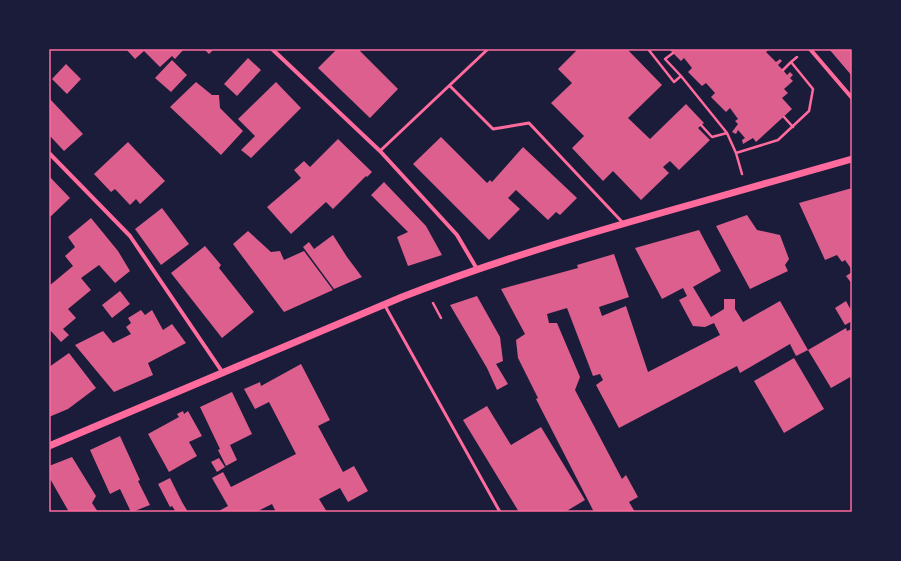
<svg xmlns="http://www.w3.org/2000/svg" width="901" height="561" font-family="'Times New Roman',serif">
<rect width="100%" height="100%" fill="#1b1b3a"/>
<!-- building -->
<path fill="#dd5f8e" d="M126,49H184L175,59L172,56L160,67L144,51L135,59Z
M204,49H214L209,54Z
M337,49H358L398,89L370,118L318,68Z
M578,49H627L662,85L628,118L650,139L686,104L704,123L698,128L710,140L679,170L670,161L663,167L669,173L641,200L613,171L603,181L572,148L584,136L551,103L572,83L558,69Z
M669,49H770L766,52L776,62L780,59L782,61L778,65L783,70L787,75L790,72L793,75L790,78L793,81L784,89L788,93L782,98L792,109L756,142L753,138L743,144L742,140L745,138L738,130L736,134L732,132L738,124L735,121L738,119L730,108L726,112L711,97L715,93L706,83L702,86L688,72L692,68L684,58L681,61Z
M829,49H852V76Z
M248,58L261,70L237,96L224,84Z
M172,60L187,75L171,92L155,78Z
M66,64L81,79L67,94L52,79Z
M196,82L212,95H219L220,108L243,131L221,155L170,107Z
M276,82L301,108L251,158L241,150L255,136L238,119Z
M49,98L83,134L64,151L49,135Z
M441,137L487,183L490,180L492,182L523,147L577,198L560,215L556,212L548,220L516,190L508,198L520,209L489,240L413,164Z
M338,139L372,172L367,177L366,176L333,209L326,202L291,234L267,207L301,178L294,170L304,161L310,167Z
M128,142L165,181L140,204L136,199L130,205L115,189L111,192L94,174Z
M49,176L70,198L49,218Z
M384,182L426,226L442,255L408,266L397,237L408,232L371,195Z
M852,188V270L845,260L842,262L837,255L825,260L799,203Z
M162,208L189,244L161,265L135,229Z
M747,215L757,230L780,235L789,259L785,265L788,271L750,289L716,226Z
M91,218L118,251L130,271L115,283L99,265L81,278L91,290L68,309L76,318L63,329L69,335L61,342L49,329V286L73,266L65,256L75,247L68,237Z
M699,230L721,271L693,287L711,317L724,309V299H735V309L743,322L780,301L808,350L846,328L847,331L852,329V376L831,388L808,350L796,356L790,344L740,373L737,366L619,428L596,385L603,380L600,374L593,376L567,308L547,314L549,323H557L580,377L575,390L622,479L626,475L638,497L629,502L635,512H594L536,399L538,398L518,358L516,340L525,334L501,289L578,268L577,265L614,254L629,297L599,307L602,316L626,306L648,372L720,335L714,323L705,327L693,326L679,300L687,296L683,288L662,299L635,248Z
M248,231L271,252L280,251L284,260L304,251L333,290L284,312L233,244Z
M333,235L347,257L362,277L334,289L303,247L309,242L314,249Z
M205,246L221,265L219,268L254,312L222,338L171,273Z
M852,272V284L846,276Z
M120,291L130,304L112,318L102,305Z
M477,296L500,337L503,361L496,364L508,384L497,390L487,368L450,305Z
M846,301L852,312V321L845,325L835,308Z
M141,310L145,315L152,310L163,330L172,324L186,343L148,363L153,375L114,392L75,345L103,331L113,343L131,334L126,327L131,323L128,318Z
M69,353L96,388L68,409L49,417V367Z
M794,358L824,409L784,433L754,381Z
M301,364L330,420L318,426L343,472L354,466L368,491L348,502L340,488L319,499L327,512H276L272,504L256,512H217L228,506L212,478L223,472L231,487L296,454L269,402L255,409L244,389L260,382L261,386Z
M232,392L252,434L230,445L237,460L226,466L218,450L220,449L200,407Z
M487,406L511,445L541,427L585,500L565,512H519L463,420Z
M183,411L184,414L188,411L202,436L189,442L197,456L169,472L148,434L179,417L177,414Z
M120,436L140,480L138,481L150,505L132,512H131L120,489L110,494L90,450Z
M72,457L96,496L92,503L98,512H69L49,477V466Z
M219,458L225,467L217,472L211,462Z
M170,478L182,502L188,512H176L172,506L170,507L158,484Z"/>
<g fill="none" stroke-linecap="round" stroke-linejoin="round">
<!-- path -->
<path stroke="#ff6b9d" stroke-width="2.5" d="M648,49L674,82L681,76
M673,53L665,59L681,76L727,133L736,153L742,174
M783,70L791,62
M784,117L793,127
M701,125L712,137L727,133
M736,153L778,140L809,111L813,89L791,62L797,57
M433,303L441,318"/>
<!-- service -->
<path stroke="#ff6b9d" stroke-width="3" d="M450,86L493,129L529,123L624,224
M380,151L488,49
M384,304L500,512"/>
<!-- minor -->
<path stroke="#ff6b9d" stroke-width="4" d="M272,49L380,151L457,235L477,269
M810,49L852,98
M49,153L130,236L223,373"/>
<!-- tertiary -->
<path stroke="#ff6b9d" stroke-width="7" d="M49,446L402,297C499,259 600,230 700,202C751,188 801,173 852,159"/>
</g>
<!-- border -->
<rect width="901" height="561" fill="none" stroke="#1b1b3a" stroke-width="100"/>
<rect x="50" y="50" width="801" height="461" fill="none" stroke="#ff6b9d" stroke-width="1.5"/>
</svg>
